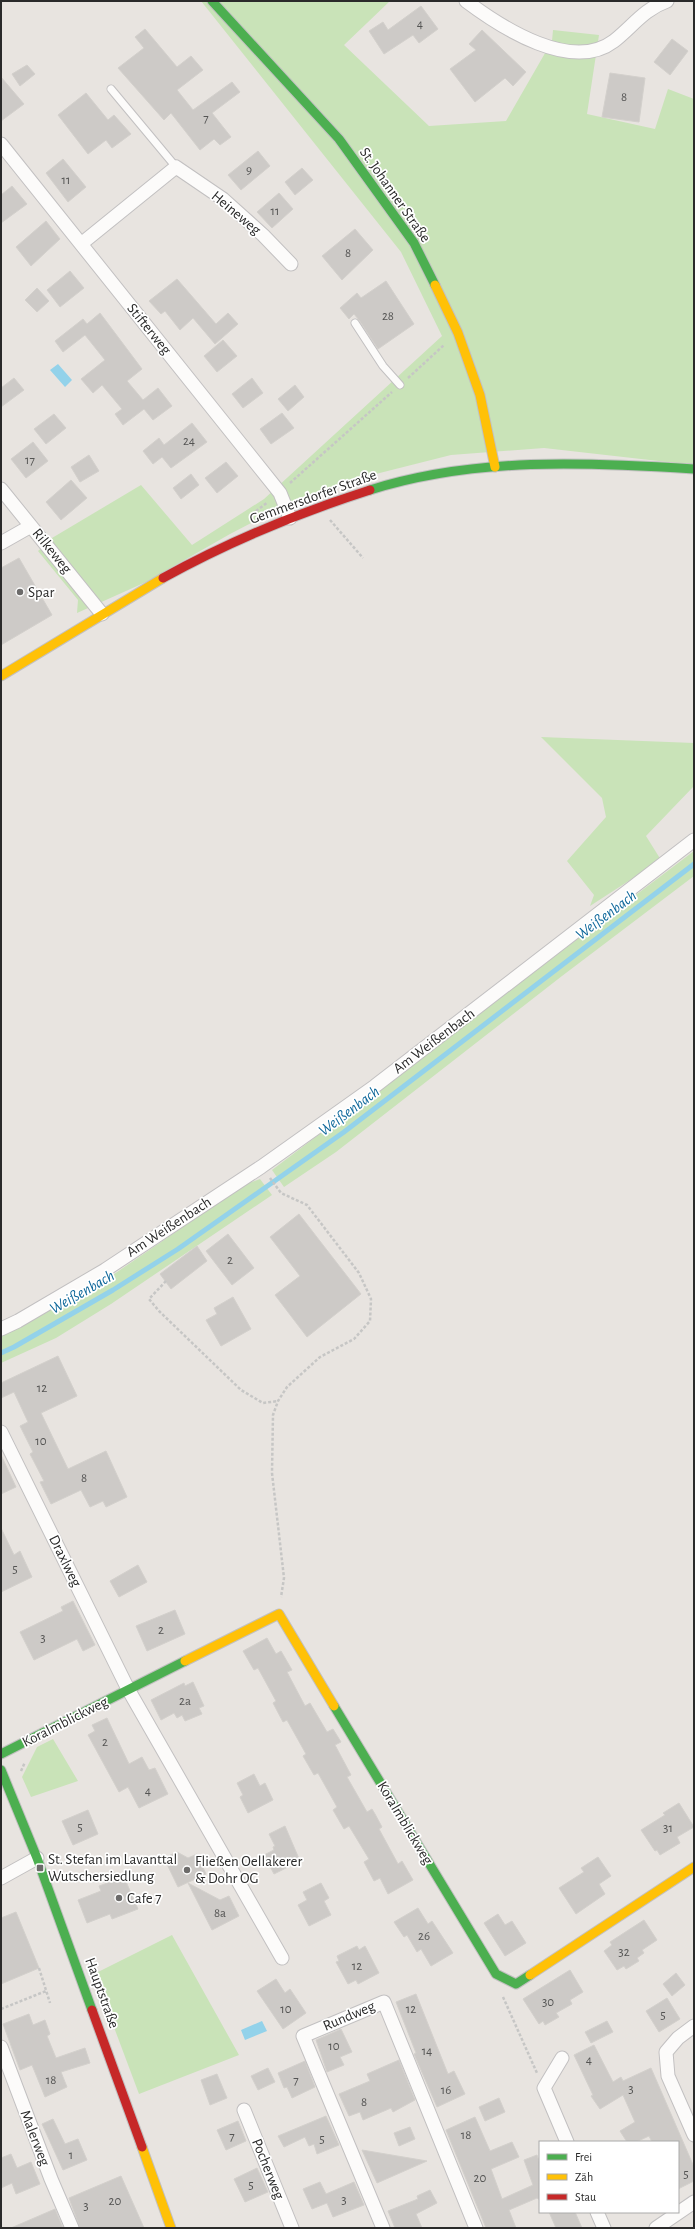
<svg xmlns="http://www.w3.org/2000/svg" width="695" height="2229" font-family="'Alegreya Sans',sans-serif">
<rect width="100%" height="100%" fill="#e8e4e0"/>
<!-- green -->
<path fill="#c9e3b8" d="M201,1H390L344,45L429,126L506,121L552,41L553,30L599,35L587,114L655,129L668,89L694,99V465L544,448L451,455L344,482L294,501L230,534L146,582L77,613L78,600L38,551L52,538L141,485L192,545L264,499L442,336L401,252Z
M541,737L694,743V786L646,836L661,860L590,906L594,895L567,861L606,817L602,798Z
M694,851V876L562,976L336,1152L284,1187L272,1170Z
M260,1179L272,1195L111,1304L56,1338L1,1363V1336L101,1283L246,1184Z
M53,1739L78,1781L31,1797L22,1777L37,1747Z
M172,1935L239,2055L139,2094L94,1974Z"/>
<!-- water -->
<path fill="#93d2ea" d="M58,364L72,380L65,387L50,370Z
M262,2021L267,2031L245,2040L241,2030Z"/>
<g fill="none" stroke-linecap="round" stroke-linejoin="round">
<!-- stream -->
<path stroke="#93d2ea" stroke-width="5" d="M1,1353L14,1347L113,1290L178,1249L344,1132L694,864"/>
</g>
<!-- building -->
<path fill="#cdcac7" stroke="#d3d0cc" d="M421,6L438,29L419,43L413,35L384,54L369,31L383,22L388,30Z
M145,29L177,67L191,56L203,70L177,90L193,110L232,82L240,92L212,113L231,137L220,145L214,139L200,150L171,113L164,120L118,68L144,48L135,37Z
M482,30L526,72L513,86L505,78L475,102L450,69L476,50L469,44Z
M672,39L688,51L670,75L654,62Z
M27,65L35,74L20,86L12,74Z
M610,73L645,78L639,122L602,117Z
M1,77L24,104L1,121Z
M86,93L108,120L114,115L131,134L112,148L106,140L88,154L58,115Z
M258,151L270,166L241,190L228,175Z
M63,159L86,187L68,202L46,173Z
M302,168L313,180L295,195L285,182Z
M12,186L27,204L1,223V195Z
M279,193L293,209L272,228L257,212Z
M46,221L60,239L31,266L16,247Z
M355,229L373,250L342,280L322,256Z
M70,271L84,288L60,307L47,290Z
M177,279L216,324L228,313L238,324L215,344L193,318L180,330L165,311L161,314L149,301Z
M386,281L414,324L378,349L359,320L354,314L349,319L340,308L357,293L361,298Z
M37,288L49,301L37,312L25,300Z
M100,313L142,369L127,381L143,400L158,388L172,406L153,420L144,409L123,425L115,414L122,409L102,385L93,393L81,379L105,360L85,335L63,352L55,341L83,319L87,324Z
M223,340L237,356L217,372L204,356Z
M14,378L24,390L1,407V388Z
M252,378L263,393L243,408L232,394Z
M295,385L304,397L288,411L278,399Z
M282,413L294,428L271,444L260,429Z
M54,414L66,428L46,444L34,429Z
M192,423L207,442L171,468L162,457L153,464L143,451L159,438L164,445Z
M33,442L48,461L26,478L11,459Z
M89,455L99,471L80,482L71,467Z
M226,462L238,476L217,493L205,478Z
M191,474L199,485L181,499L173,488Z
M71,480L87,498L61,520L46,502Z
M19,558L52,615L1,645V568Z
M299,1214L361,1294L307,1337L275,1295L300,1276L270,1237Z
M228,1234L254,1268L232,1285L206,1251Z
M197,1246L207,1261L171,1289L160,1274Z
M233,1297L251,1329L221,1346L206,1320L217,1314L214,1308Z
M58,1356L77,1396L41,1413L68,1469L106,1451L127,1497L106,1507L103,1501L90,1507L81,1490L51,1504L40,1482L44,1481L30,1454L33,1452L20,1426L28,1422L14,1392L1,1398V1383Z
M1,1455L16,1487L1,1494Z
M1,1528L14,1555L20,1551L32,1577L1,1592Z
M138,1565L147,1582L119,1597L110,1581Z
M73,1601L95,1645L83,1651L77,1639L34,1660L20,1632L63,1611L61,1607Z
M175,1610L185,1634L147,1651L136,1626Z
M267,1638L276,1654L281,1651L292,1670L287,1672L305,1706L310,1703L327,1732L333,1729L341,1742L335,1745L351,1775L347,1777L367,1812L372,1809L375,1814L382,1827L379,1829L398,1864L402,1861L413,1880L388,1894L380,1878L374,1881L364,1862L369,1859L349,1826L344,1829L333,1810L337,1807L318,1773L314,1775L303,1756L306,1754L287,1720L283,1722L273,1703L276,1701L258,1668L254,1670L243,1651Z
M193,1682L204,1706L199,1708L202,1714L185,1721L182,1715L177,1718L174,1713L161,1720L151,1700L184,1683L185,1686Z
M107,1718L129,1764L142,1757L149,1770L155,1768L168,1794L139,1808L128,1787L119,1792L88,1735L95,1731L92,1725Z
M254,1774L260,1786L265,1783L273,1800L248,1813L240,1797L243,1795L237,1783Z
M679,1803L694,1827L677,1837L680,1843L660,1855L657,1850L655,1851L641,1830L665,1815L663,1813Z
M88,1810L98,1834L73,1845L62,1821Z
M285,1826L300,1861L274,1874L264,1855L274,1850L273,1847L275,1846L269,1834Z
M177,1852L188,1858L197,1854L206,1874L178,1887L164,1858Z
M598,1857L611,1876L599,1884L605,1894L576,1914L559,1888L584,1872L581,1868Z
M124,1877L138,1909L112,1919L110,1914L87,1923L78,1900L101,1891L99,1886Z
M188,1883L220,1900L229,1896L239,1916L212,1930Z
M321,1883L329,1898L324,1901L331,1915L309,1926L298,1905L307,1900L303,1892Z
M418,1908L428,1924L432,1921L453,1953L431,1966L421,1949L417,1952L407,1935L404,1937L394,1922Z
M16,1912L39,1968L1,1984V1918Z
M498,1914L505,1925L512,1921L526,1943L505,1956L484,1923Z
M644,1920L657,1940L642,1950L644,1953L637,1958L639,1961L626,1969L624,1966L617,1970L604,1951L612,1945L610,1942Z
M357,1946L359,1950L365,1946L379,1973L358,1984L356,1980L348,1984L336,1962L339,1961L337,1956Z
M570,1970L583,1992L570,2000L572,2004L556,2013L559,2017L545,2025L543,2021L539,2024L523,1999Z
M676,1973L685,1985L672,1996L663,1984Z
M276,1979L285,1993L290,1989L306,2013L283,2029L257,1991Z
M416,1994L448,2074L454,2071L465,2094L437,2107L414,2054L416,2053L396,2002Z
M667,1998L680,2019L659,2032L646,2011Z
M29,2014L33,2025L45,2020L50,2034L47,2036L56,2058L85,2048L90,2063L61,2072L67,2087L45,2097L32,2065L20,2070L3,2024Z
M607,2021L613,2032L591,2043L585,2032Z
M341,2029L352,2052L340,2057L344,2065L327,2072L316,2040Z
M594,2045L613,2082L621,2077L623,2081L651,2068L694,2167V2181L678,2189V2142H652L649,2136L636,2142H627L620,2131L635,2122L623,2095L600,2109L591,2096L593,2095L574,2055Z
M399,2060L415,2100L393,2112L391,2108L363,2120L360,2112L349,2116L339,2094L370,2081L367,2074Z
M305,2061L315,2087L292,2098L287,2087L284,2088L278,2073Z
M268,2068L275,2082L258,2090L251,2076Z
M217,2074L227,2098L210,2105L201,2080Z
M499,2098L505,2112L485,2121L479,2107Z
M326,2116L339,2145L317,2154L314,2144L309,2146L305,2137L284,2147L278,2136Z
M475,2117L490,2151L512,2142L519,2157L491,2169L502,2199L533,2185L524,2160L537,2155L540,2164V2200L537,2198L509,2210L516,2228H486L446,2130Z
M53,2119L65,2144L78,2139L87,2160L63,2170L42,2124Z
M238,2121L246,2141L226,2150L217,2130Z
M410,2127L415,2139L399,2146L394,2133Z
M362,2150L427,2161L377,2183Z
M11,2154L17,2168L31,2162L40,2184L16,2194L12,2183L1,2188V2158Z
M257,2168L268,2192L245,2202L234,2179Z
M121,2176L144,2228H80L69,2198Z
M320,2182L326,2194L354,2182L364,2205L333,2217L327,2203L312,2209L303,2189Z
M430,2190L437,2203L416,2214L422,2228H395L388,2211L418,2199L417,2196Z
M55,2209L63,2228H11Z
M549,2212H575L582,2228H556Z"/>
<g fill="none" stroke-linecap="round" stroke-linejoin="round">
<defs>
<path id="lane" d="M111,89L176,167
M355,323L383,366L400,385"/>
<path id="street" d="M466,1C502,28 572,73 614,41C632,27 644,9 667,1
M1,144L280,493L290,518
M81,244L176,167L223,199L263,235L291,264
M1,489L102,614
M1,543L31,526
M1,1329L18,1321L105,1270L261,1167L375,1086L694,840
M1,1432L128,1689L282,1958
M1,1878L37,1858
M694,2026L678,2038L666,2052L668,2076L694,2135
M1,2047L51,2179L72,2228
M562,2058L544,2088L567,2142
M244,2110L292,2228
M597,2212L604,2228
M383,2228L303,2036L384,2002L476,2228
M656,2228L694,2202"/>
<path id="fast" d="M212,1L339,139L414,243L435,285
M370,490C474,457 587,462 694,469
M334,1706L496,1974L516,1984L530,1975
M1,1754L185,1661
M1,1770L37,1858L92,2010"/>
<path id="slow" d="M435,285L458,333L480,395L495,467
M1,676L163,578
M185,1661L279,1614L334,1706
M530,1975L694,1867
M142,2147L171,2228"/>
<path id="jam" d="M163,578C230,541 298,513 370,490
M92,2010L142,2147"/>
</defs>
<!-- lane casing -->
<use href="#lane" stroke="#c2c0c1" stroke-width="9"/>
<!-- street casing -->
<use href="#street" stroke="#c2c0c1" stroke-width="15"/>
<!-- fast casing -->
<use href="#fast" stroke="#c2c0c1" stroke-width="11"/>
<!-- slow casing -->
<use href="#slow" stroke="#c2c0c1" stroke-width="11"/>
<!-- jam casing -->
<use href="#jam" stroke="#c2c0c1" stroke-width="11"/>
<!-- path -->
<path stroke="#c6c6c5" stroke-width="2.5" stroke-dasharray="3 2" stroke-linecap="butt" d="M408,378L444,345
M290,483L392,392
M256,511L268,502
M330,520L363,558
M270,1178L281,1193L307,1205L359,1273L371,1299L370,1321L354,1339L320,1357L287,1387L278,1401L273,1415L272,1473L284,1578L281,1597
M166,1281L149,1299L159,1311L241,1390L263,1403L278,1401
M21,1771L25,1762
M39,1968L50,2003
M503,1997L537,2073
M1,2009L46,1991"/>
<!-- lane -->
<use href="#lane" stroke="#fcfbfa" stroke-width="7"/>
<!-- street -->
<use href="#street" stroke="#fcfbfa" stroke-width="13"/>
<!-- fast -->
<use href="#fast" stroke="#4caf50" stroke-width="9"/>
<!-- slow -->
<use href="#slow" stroke="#ffc107" stroke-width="9"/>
<!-- jam -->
<use href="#jam" stroke="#c62828" stroke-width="9"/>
</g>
<!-- markers -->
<g fill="#6c6b6a" stroke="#fff" stroke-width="1.5">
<circle cx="20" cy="592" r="4"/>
<rect x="36" y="1864" width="8" height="8" rx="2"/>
<circle cx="187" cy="1870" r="4"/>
<circle cx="119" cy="1898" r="4"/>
</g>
<g text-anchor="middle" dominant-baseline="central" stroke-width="3.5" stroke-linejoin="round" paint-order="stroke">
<!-- number labels -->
<g font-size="13" fill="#545453">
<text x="420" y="24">4</text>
<text x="624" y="97">8</text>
<text x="206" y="118">7</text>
<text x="249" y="170">9</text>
<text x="66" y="180">11</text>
<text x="275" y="211">11</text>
<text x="348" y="253">8</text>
<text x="388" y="316">28</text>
<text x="189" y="441">24</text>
<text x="30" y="460">17</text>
<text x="230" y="1260">2</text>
<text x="42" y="1388">12</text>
<text x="41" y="1441">10</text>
<text x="84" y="1478">8</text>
<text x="15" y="1569">5</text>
<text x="161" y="1630">2</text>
<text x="43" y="1638">3</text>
<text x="185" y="1701">2a</text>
<text x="105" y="1742">2</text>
<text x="148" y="1791">4</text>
<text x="80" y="1827">5</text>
<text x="668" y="1828">31</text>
<text x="220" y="1913">8a</text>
<text x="424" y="1936">26</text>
<text x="624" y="1952">32</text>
<text x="357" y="1966">12</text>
<text x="548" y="2002">30</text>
<text x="286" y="2009">10</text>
<text x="411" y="2009">12</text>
<text x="663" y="2015">5</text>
<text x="334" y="2046">10</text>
<text x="427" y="2051">14</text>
<text x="589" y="2060">4</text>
<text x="51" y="2080">18</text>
<text x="296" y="2080">7</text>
<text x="631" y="2089">3</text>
<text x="446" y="2090">16</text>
<text x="364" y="2102">8</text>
<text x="466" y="2135">18</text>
<text x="232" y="2136">7</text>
<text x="322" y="2139">5</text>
<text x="71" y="2155">1</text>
<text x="686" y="2174">5</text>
<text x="480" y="2178">20</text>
<text x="251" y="2185">5</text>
<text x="344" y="2200">3</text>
<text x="115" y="2201">20</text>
<text x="86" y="2206">3</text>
</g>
<!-- street labels -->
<g font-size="15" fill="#2a2a2a" stroke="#fff">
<text transform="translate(395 195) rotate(55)">St. Johanner Straße</text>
<text transform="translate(236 213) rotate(40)">Heineweg</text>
<text transform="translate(149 329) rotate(51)">Stifterweg</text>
<text transform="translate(313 497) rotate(-20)">Gemmersdorfer Straße</text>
<text transform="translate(52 551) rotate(51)">Rilkeweg</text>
<text transform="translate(434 1041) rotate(-37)">Am Weißenbach</text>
<text transform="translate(169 1227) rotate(-33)">Am Weißenbach</text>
<text transform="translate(65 1561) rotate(64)">Draxlweg</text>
<text transform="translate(65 1722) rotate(-27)">Koralmblickweg</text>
<text transform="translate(405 1823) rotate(59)">Koralmblickweg</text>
<text transform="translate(102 1993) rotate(70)">Hauptstraße</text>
<text transform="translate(349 2016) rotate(-23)">Rundweg</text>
<text transform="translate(35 2138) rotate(69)">Malerweg</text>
<text transform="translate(268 2169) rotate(68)">Pocherweg</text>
</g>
<!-- poi labels -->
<g font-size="15" fill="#2a2a2a" stroke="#fff" text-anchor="start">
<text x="28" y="592">Spar</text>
<text x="48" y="1859">St. Stefan im Lavanttal<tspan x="48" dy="17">Wutschersiedlung</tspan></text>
<text x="195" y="1861">Fließen Oellakerer<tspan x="195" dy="17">&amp; Dohr OG</tspan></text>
<text x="127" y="1898">Cafe 7</text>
</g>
<!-- water labels -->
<g font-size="16" font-style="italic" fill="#0d679a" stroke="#fff">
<text transform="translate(606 915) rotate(-37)">Weißenbach</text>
<text transform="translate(349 1111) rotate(-37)">Weißenbach</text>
<text transform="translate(82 1292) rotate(-30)">Weißenbach</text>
</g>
</g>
<!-- border -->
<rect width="695" height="2229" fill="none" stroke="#2a2a2a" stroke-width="4"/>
<!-- legend -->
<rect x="539" y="2141" width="140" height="72" fill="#ffffff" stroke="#aaaaaa"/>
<rect x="547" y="2154" width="20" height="6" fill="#4caf50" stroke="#aaaaaa"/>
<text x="575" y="2161" font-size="12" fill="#2a2a2a">Frei</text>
<rect x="547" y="2174" width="20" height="6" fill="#ffc107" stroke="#aaaaaa"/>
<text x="575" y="2181" font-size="12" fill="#2a2a2a">Zäh</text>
<rect x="547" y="2194" width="20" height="6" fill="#c62828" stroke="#aaaaaa"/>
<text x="575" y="2201" font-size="12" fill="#2a2a2a">Stau</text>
</svg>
